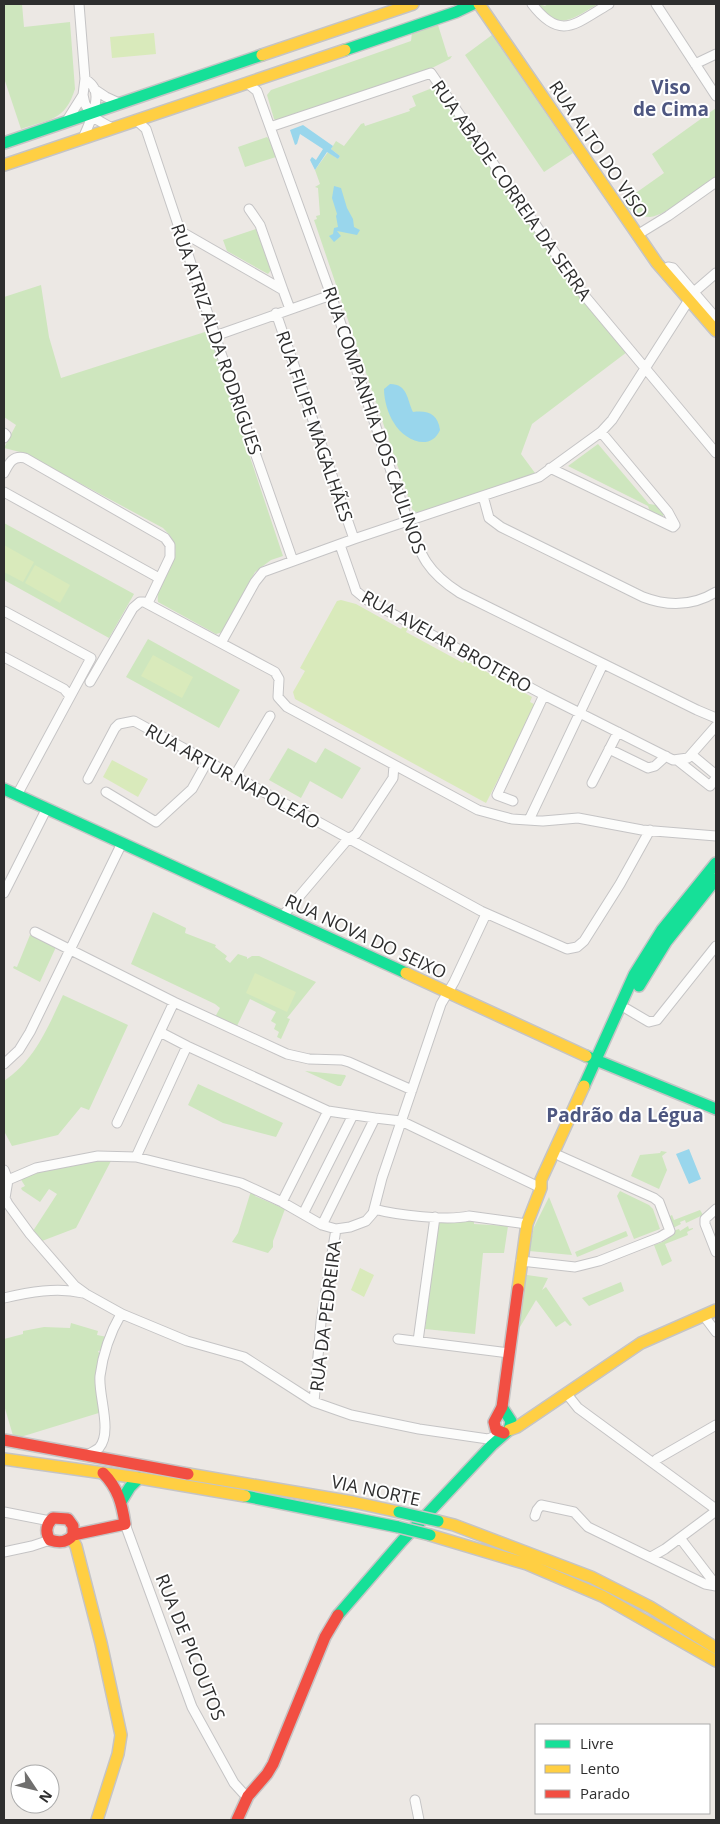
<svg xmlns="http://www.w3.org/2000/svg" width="720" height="1824" font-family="'Open Sans',sans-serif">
<rect width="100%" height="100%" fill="#ece8e4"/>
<!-- green -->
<path fill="#cee6be" d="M4,4H22L24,27L70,22L75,89C65,121 50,119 21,129L4,78Z
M538,4L545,6L548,4H598C575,17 556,34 538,4Z
M438,25L448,57L452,56L450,59L428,70L277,121L274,119L267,95L271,90L411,41L412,33Z
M492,35L573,153L544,172L465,55Z
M435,87L565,276L627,352L532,424L521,454L535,473L418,513L413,511L314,220L317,219L316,216L320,215L318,188L315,187L320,184L315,170L328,152L338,159L340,156L331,149L336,141L344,146L361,124L364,123L365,126L410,111L409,109L416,106L412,96Z
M716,108V176C702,186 666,216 650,217C643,217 637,214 631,210C627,208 625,207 623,202L664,173L652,154Z
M267,137L271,141L276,157L245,167L238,147Z
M256,229L271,270L268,274L227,251L223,240Z
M41,285L49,337L61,378L208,331L283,556L271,560L255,572L223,632L216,634L158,602C154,574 195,558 163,528L24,453L4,448L16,425L4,417V297Z
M598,444L649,504L656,505L660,511L661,509L664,514L662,518L650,512L648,506L568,466Z
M4,523L134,594L109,638L4,580Z
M148,639L240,690L219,728L126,677Z
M288,748L316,763L325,748L361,768L342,799L310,781L301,798L269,780Z
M153,912L186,928L185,933L216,945L215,947L227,956L225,959L230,963L238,954L247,957V959L252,956H259L316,982L287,1018L290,1019L281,1039L277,1037L279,1032L274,1029L276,1024L271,1021L276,1012L250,999L236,1028L215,1017L220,1008L215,1004L131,964Z
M30,935L56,947L40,982L13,968L14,966L17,967Z
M63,995L128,1025L89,1110L81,1107L58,1135L12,1146L4,1131V1081C35,1060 48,1027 63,995Z
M305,1071L345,1075L346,1076L341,1086H338Z
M198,1084L283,1123L276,1137L223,1123L188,1105Z
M661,1151L667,1152L662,1156L667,1170L659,1189L631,1176L640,1155L660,1153Z
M112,1159L76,1228L42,1241L33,1231L57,1194L49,1189L40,1202L22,1190L21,1188L25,1186L20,1178L74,1162Z
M251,1191L255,1193V1196L285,1209L273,1241V1247L268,1253L232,1242L238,1233Z
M620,1191L649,1205L653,1209L660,1229L634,1239L617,1196Z
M549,1197L572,1255L529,1251L534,1227Z
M700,1210L703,1215L686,1223L685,1220L680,1222L681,1224L673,1228L670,1216L672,1215L674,1220Z
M438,1220L474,1221V1224L508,1226L504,1253H483L475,1334L425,1329Z
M688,1226L689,1229L693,1228V1229L687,1232L688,1235L665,1244L672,1261L662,1266L654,1245C662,1242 669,1241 673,1231L679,1229L680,1231Z
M626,1231L628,1236L577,1257L575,1252Z
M527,1275L548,1278L542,1290L546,1287L572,1325L570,1326L565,1321L556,1327L536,1300L520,1327L519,1326L525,1282Z
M621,1282L624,1291L589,1306L582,1298Z
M71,1323L98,1331L97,1335L107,1337L103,1350L98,1351L101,1357L102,1412L14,1439L4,1405V1339L23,1334V1331L44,1327L70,1328Z"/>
<!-- pitch -->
<path fill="#d9eabb" d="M154,33L156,54L112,58L110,37Z
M4,545L34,562L23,582L4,572Z
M35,565L70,585L60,603L25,583Z
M341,600L356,604L401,629L404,625L408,628L406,632L463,663L465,660L532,697L530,702L536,705L486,803L295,699L293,692L305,671L300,668L337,601Z
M153,655L193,677L182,698L141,676Z
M112,760L148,779L138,797L103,777Z
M255,973L296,992L287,1012L246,993Z
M360,1268L374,1275L364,1297L351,1290Z"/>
<!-- water -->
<path fill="#99d6ec" d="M303,125L333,146L331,149L340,156L338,159L327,152L315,170L310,160L312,157L316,160L323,149L300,134L297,144L295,145L290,130Z
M334,186L341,188L347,208L353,219L354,227L360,230L357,235L337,231L341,236L334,242L329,236L333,234L334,228L338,227L336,216L337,214L332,198Z
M390,384C408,384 407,400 413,412C428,410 438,414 440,430C430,453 403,439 394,423C388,414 384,400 384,389Z
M689,1149L701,1179L689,1184L676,1154Z"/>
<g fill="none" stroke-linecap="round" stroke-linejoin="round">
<defs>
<path id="street" d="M79,4L85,79L83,95L85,104L94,118L112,128
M532,4C561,42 576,23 609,4
M656,4L716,96
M695,64L716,54
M247,83L257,91L270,127L331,295L408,521C421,556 427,572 460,593L697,710L716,718
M94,89L106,97L119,103
M137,121L146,129L239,407L293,561
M66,122L83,95
M270,127L431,73L584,295L716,453
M83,138C88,127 101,100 94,88C92,84 88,81 85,79
M249,209L260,225L283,290
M180,231L283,290L290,309
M637,235L668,216L716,182
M663,270L668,267L673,268L716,318
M276,313L354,539
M215,336L331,295
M4,433L6,435L4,438
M550,468L673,527L675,525L668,512L601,432
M4,473C9,463 13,455 25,458L165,538L170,545V557L148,603
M4,492L159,578
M483,496L489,518L501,527L643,597C669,607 693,606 716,592
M340,545L354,585L356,591L367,600L544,695L673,760L688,758L716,726
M4,611L91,658L17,795
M221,643L255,582L263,572L354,539L539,477L601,432L612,420L694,292L716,273
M4,657L64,689L70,696
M90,682L133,608L140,602H144L275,672L279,679L278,697L287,707L478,810L512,819L543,821L578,818L642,830L716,836
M609,749L648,768L655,766L666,756
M692,755L716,775
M677,760L710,786L716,778
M234,777L270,716
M88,779L115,728L119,724L134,721L481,911L567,949L577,947L584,941L620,884L650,830
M592,783L618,732
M106,792L156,822L192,789L207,762
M513,801L497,795L544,695
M529,820L603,664
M4,893L47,808
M284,917L286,912L342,846L348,839L356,834L393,778L394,765
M35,932L174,1002
M627,1009L649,1022L657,1020L716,946
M187,1046L328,1111L375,1118L401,1121L541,1188
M4,1064L19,1050L30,1032L122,843
M117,1123L174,1002L287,1054L309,1059L342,1060L349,1062L412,1090
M136,1157L187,1046L160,1032
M4,1170L8,1180L5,1198L8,1204L30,1234L75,1286L86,1294L122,1314L187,1341L244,1357L314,1402L351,1415L419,1429L488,1439L493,1437
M8,1180L36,1168L98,1156L136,1157L241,1183L282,1202L322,1225L336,1229L350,1227L366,1221L373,1213L382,1178L441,1004L454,982L486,914
M282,1202L328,1111
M374,1209C396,1215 448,1221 469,1216L527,1224
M716,1209L705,1219V1224L716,1252
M303,1214L353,1115
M322,1225L375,1118
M521,1261L575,1267L599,1261L660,1237L670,1231L659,1202L654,1198L560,1156
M4,1298C29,1292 57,1287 83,1293
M704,1316L716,1332
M398,1339L509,1353
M418,1341L435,1217
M566,1393L578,1408L713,1507L716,1511
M314,1402L321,1322L336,1229
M86,1456C90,1453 95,1451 99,1448C113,1432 98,1395 100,1376C103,1353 110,1333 121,1314
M653,1463L657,1459L716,1425
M4,1512L50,1521
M535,1516L537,1510L541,1505L574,1512L588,1527L705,1584L716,1586
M125,1524L192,1707L234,1783L243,1793L248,1796
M680,1538L716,1585
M4,1552L32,1546L50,1540
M651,1557L665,1549L716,1511
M415,1800L419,1820"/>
<path id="fast" d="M345,50L456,12L473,4
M4,143L262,55
M4,789L406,973
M639,986L666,942L716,879
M586,1056L716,1109
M584,1086L634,975L662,930L716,863
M245,1496L398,1527
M122,1500L130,1487L139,1478
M338,1615L402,1541L492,1445L509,1430L511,1421L502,1407"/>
<path id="slow" d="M479,4L657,263L716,331
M262,55L413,4
M4,165L345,50
M406,973L586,1056
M518,1289L527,1224L541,1188V1180L584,1086
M509,1430L517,1427L641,1343L716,1310
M4,1459L139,1478L245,1496
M188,1474L353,1502L399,1512
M438,1521L454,1525L591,1577L650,1607L716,1648
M430,1535L527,1564L602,1596L716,1661
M71,1538L76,1546L101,1643L121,1735L118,1754L97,1820"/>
<path id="jam" d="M504,1433L496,1430L494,1422L502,1407L518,1289
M4,1440L188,1474
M73,1535V1526L68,1519L53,1518C46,1525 45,1532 50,1540C59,1543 67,1543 73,1535L125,1524C122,1504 118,1488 103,1473
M237,1820L248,1796L267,1774L273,1764L325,1637L338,1615"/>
</defs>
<!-- street casing -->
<use href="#street" stroke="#c5c4c5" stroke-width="11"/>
<!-- fast casing -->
<use href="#fast" stroke="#c5c4c5" stroke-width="14"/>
<!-- slow casing -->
<use href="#slow" stroke="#c5c4c5" stroke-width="14"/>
<!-- jam casing -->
<use href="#jam" stroke="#c5c4c5" stroke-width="14"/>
<!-- street -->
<use href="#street" stroke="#fcfcfb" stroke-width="9"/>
<!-- fast -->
<use href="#fast" stroke="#16e098" stroke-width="11"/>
<!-- slow -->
<use href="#slow" stroke="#ffcf43" stroke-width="11"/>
<!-- jam -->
<use href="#jam" stroke="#f24e42" stroke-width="11"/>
<defs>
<path id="fast-bridge" d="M399,1512L438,1521
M398,1527L430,1535"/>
</defs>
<!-- fast-bridge casing -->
<use href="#fast-bridge" stroke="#c6c5c4" stroke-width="14" stroke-linecap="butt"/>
<!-- fast-bridge -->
<use href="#fast-bridge" stroke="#16e098" stroke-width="11"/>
</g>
<g text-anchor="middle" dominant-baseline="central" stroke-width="4" stroke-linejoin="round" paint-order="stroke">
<!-- street labels -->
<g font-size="18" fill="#2e2e2e" stroke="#fff">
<text transform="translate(599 149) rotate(56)">RUA ALTO DO VISO</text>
<text transform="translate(512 190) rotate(55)">RUA ABADE CORREIA DA SERRA</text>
<text transform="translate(217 339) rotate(71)">RUA ATRIZ ALDA RODRIGUES</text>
<text transform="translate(375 420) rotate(71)">RUA COMPANHIA DOS CAULINOS</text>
<text transform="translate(315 426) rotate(71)">RUA FILIPE MAGALHÃES</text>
<text transform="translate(447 641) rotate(29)">RUA AVELAR BROTERO</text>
<text transform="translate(233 776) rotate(29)">RUA ARTUR NAPOLEÃO</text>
<text transform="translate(366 936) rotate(25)">RUA NOVA DO SEIXO</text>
<text transform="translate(325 1316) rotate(-83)">RUA DA PEDREIRA</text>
<text transform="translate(376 1490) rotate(12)">VIA NORTE</text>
<text transform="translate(191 1647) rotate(68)">RUA DE PICOUTOS</text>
</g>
<!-- neighbourhood labels -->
<g font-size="19" font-weight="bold" fill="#4d5680" stroke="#fff">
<text x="671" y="87">Viso<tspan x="671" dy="22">de Cima</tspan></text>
<text x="625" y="1115">Padrão da Légua</text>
</g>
</g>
<!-- border -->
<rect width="720" height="1824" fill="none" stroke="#2e2e2e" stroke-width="10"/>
<!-- legend -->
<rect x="535" y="1724" width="175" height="90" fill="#ffffff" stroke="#ababab"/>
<rect x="545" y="1740" width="25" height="8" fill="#16e098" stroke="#ababab"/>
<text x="580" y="1749" font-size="15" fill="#2e2e2e">Livre</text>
<rect x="545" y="1765" width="25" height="8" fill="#ffcf43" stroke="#ababab"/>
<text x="580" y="1774" font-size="15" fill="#2e2e2e">Lento</text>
<rect x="545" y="1790" width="25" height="8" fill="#f24e42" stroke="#ababab"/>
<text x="580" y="1799" font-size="15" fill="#2e2e2e">Parado</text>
<!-- north arrow -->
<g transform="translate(35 1789) rotate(125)"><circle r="24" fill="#ffffff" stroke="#ababab"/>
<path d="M0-4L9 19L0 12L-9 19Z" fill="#706f6e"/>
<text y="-8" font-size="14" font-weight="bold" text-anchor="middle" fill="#2e2e2e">N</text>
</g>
</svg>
